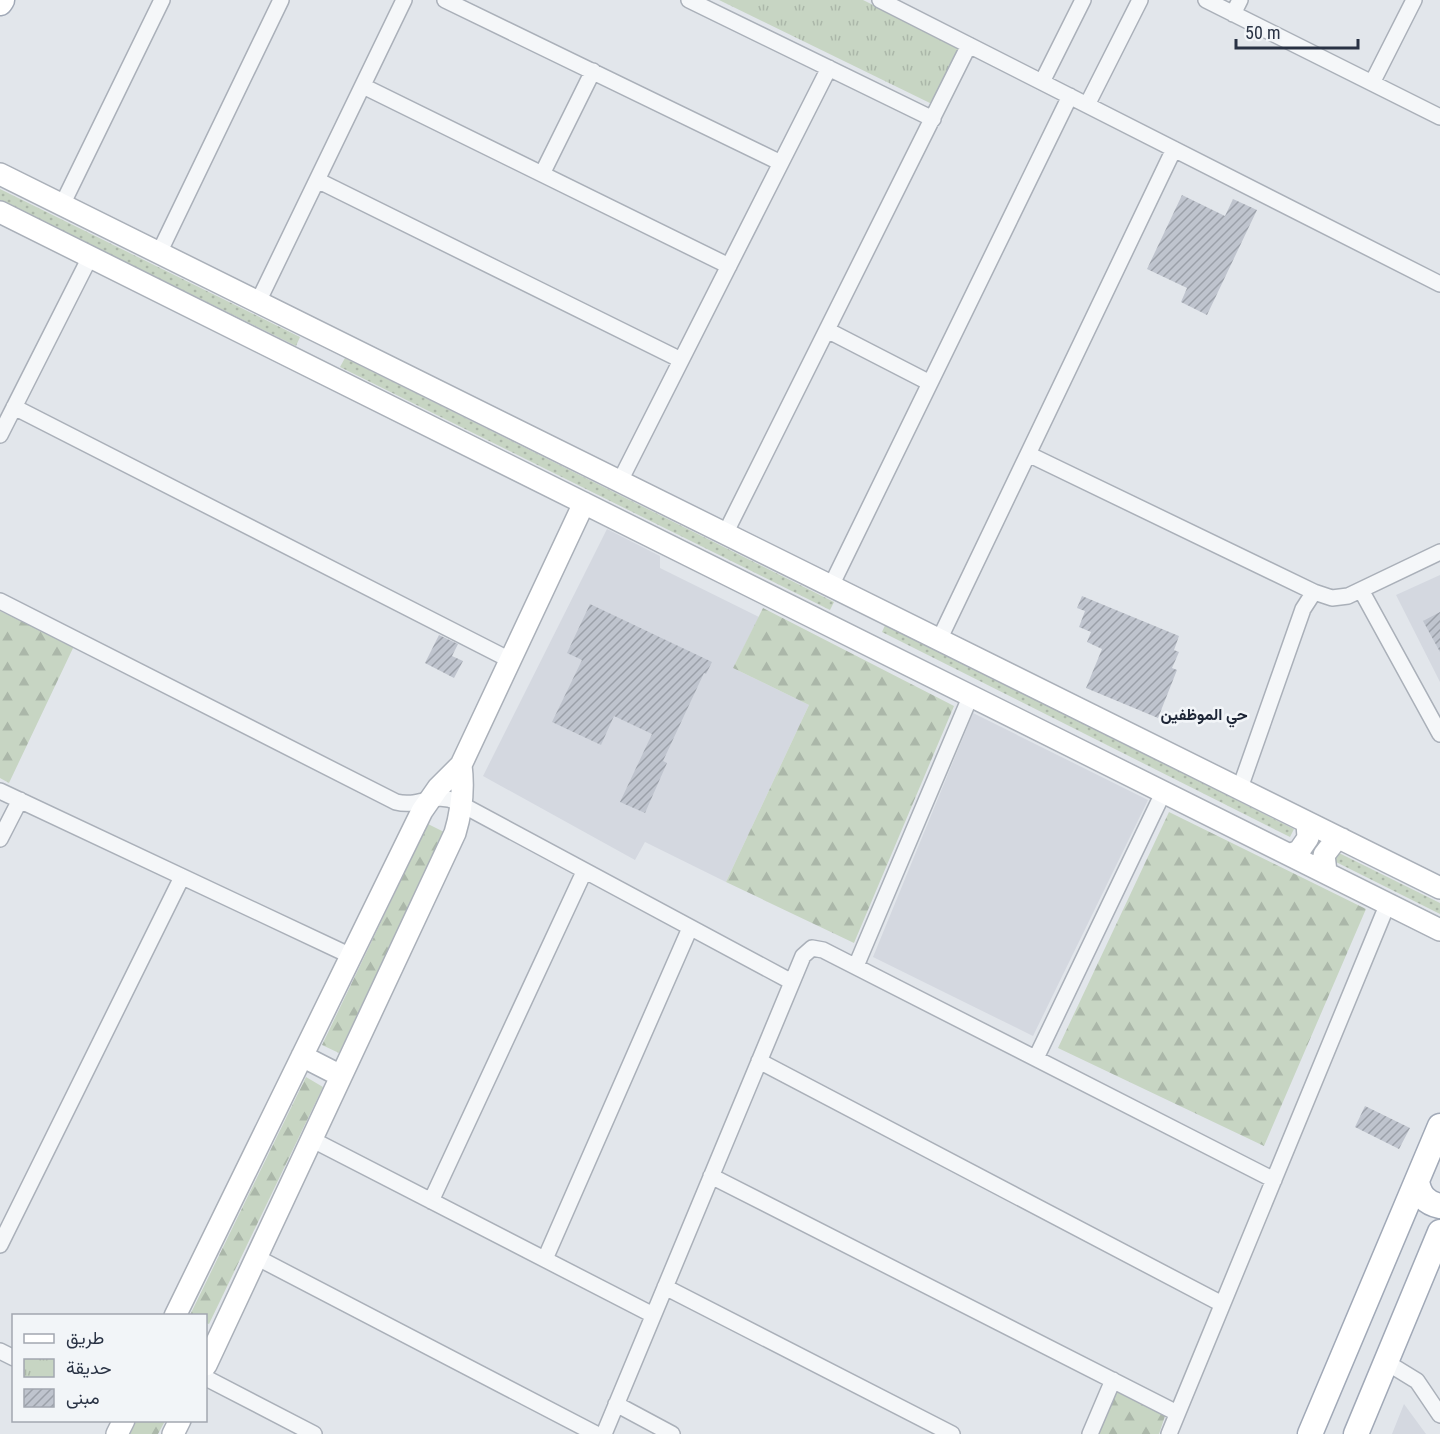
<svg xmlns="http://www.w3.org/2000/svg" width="1440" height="1434" font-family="'Roboto Condensed',Vazirmatn,sans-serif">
<defs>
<pattern id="grass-dots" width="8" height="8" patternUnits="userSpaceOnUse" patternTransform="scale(1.5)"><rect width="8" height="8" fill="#c7d5c3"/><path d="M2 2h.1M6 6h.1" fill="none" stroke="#abb7a9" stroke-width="1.8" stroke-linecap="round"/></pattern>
<pattern id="forest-firs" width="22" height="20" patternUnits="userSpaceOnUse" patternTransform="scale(1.5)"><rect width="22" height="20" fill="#c7d5c3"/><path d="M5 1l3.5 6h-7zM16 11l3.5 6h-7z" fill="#abb7a9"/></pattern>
<pattern id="park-tufts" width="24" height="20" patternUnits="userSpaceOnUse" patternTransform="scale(1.5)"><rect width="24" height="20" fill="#c7d5c3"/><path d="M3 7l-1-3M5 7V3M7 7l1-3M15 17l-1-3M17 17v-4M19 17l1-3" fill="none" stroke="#abb7a9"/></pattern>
<pattern id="building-hatch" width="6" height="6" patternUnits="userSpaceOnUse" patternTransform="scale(1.5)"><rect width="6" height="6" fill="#bfc4ce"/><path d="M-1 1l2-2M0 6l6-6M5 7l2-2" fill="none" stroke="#9ba0a9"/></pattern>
</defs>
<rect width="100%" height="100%" fill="#e2e6eb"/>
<!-- built -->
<path fill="#d4d8e0" d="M607,529L660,556V568L759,617L733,668L809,705L726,882L645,842L635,860L483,776Z
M1440,575V682L1396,595Z
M973,713L1148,800L1033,1036L873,957Z
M1404,1404L1426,1434H1392Z"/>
<!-- grass -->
<path fill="url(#grass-dots)" d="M0,189L300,337L296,346L0,200Z
M345,358L834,602L830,610L340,367Z
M886,623L1294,829L1290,837L882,632Z
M1337,852L1440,903V914L1336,862L1332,858Z"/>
<!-- forest -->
<path fill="url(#forest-firs)" d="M763,608L954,706L854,943L726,882L809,705L733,668Z
M0,611L74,646L9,783L0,778Z
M1169,812L1366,909L1264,1146L1058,1048Z
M428,824L444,832L339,1053L322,1045Z
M306,1077L323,1087L209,1324L206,1323V1316L190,1315Z
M1116,1391L1165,1416L1159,1434H1097Z
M137,1420H165V1421L158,1434H130Z"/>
<!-- park -->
<path fill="url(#park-tufts)" d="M719,0H863L961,48L934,105Z"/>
<!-- building -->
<path fill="url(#building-hatch)" d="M1182,195L1225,216L1233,199L1257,210L1207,315L1181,302L1187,288L1147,269Z
M1082,596L1179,636L1174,650L1179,652L1172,668L1177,670L1158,718L1086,688L1102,649L1087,642L1091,632L1079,627L1085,611L1077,608Z
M590,604L712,662L706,674L704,673L663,761L667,763L645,813L620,802L652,734L614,716L601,745L552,722L582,660L567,653Z
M1440,612V652L1423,621Z
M439,635L458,644L452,656L463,661L454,678L425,663Z
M1365,1106L1410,1128L1399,1149L1355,1127Z"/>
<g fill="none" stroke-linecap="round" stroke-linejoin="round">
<defs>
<path id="street" d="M445,0L781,163
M689,0L933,119
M880,0L1440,284
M1206,0L1440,117
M1233,14L1240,0
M1042,82L1083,0
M1372,83L1414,0
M363,86L729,266
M1087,105L1140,0
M542,174L593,71
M317,180L681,360
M62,205L162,0
M159,253L281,0
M258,302L404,0
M827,330L930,383
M14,407L510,660
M0,435L90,257
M1028,454L1314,592
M620,481L829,68
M725,534L969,45
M831,586L1070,96
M1361,590L1440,734
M0,601L396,802C420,808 434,791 457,802L792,982
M939,640L1174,149
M1240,788L1303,609L1314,592L1332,598L1348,596L1440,552
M0,791L351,956
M0,839L20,800
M856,966L971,695
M1036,1058L1164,791
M759,1061L1222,1304
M311,1139L653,1315
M711,1176L1177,1413
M431,1201L584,872
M0,1245L182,877
M256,1257L596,1434
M545,1259L690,928
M665,1287L952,1434
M0,1351L14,1358
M1386,1362L1417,1381L1440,1415
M206,1378L314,1434
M616,1404L672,1434
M604,1434L803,956L812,948L823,950L1274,1180
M1090,1434L1113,1380
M1169,1434L1388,903"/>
<path id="secondary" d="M0,174L1440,888
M0,212L1440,930
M1291,854L1299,851L1308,838L1307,822
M1326,872L1324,855L1334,842L1342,839
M302,1056L341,1076
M175,1316L422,811L438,788L461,765L584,503
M206,1365L455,833C462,810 464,789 461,765
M117,1434L124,1420
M173,1434L180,1420"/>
<path id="primary" d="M0,3L2,0
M1417,1181C1419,1195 1426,1203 1440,1206
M1310,1434L1440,1126
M1356,1434L1440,1232"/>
</defs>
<!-- street casing -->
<use href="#street" stroke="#aab0b9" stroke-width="18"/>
<!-- secondary casing -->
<use href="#secondary" stroke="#aab0b9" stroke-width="24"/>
<!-- primary casing -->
<use href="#primary" stroke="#a1a9b7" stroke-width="27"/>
<!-- street -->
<use href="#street" stroke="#f5f7f9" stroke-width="15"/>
<!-- secondary -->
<use href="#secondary" stroke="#fff" stroke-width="21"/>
<!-- primary -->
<use href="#primary" stroke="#fff" stroke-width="24"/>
</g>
<g text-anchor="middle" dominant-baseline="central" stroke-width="5" stroke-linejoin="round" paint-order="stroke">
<!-- neighbourhood labels -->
<g font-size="16" font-weight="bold" fill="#1c2435" stroke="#f2f5f8">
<text x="1204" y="714">حي الموظفين</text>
</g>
</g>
<!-- legend -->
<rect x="12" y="1314" width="195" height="108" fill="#f2f5f8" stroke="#a2a7b0" stroke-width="1.5"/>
<rect x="24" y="1334" width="30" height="9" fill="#ffffff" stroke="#a2a7b0" stroke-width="1.5"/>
<text x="66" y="1344" font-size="18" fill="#293244">طريق</text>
<rect x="24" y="1359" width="30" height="18" fill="url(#park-tufts)" stroke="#a2a7b0" stroke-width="1.5"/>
<text x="66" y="1374" font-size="18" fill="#293244">حديقة</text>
<rect x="24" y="1389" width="30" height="18" fill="url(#building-hatch)" stroke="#a2a7b0" stroke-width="1.5"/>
<text x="66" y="1404" font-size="18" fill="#293244">مبنى</text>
<!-- scale -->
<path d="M1236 39v9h122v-9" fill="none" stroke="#293244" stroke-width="3"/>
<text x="1245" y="39" font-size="18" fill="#293244" stroke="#f2f5f8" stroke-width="4.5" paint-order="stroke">50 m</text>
</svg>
